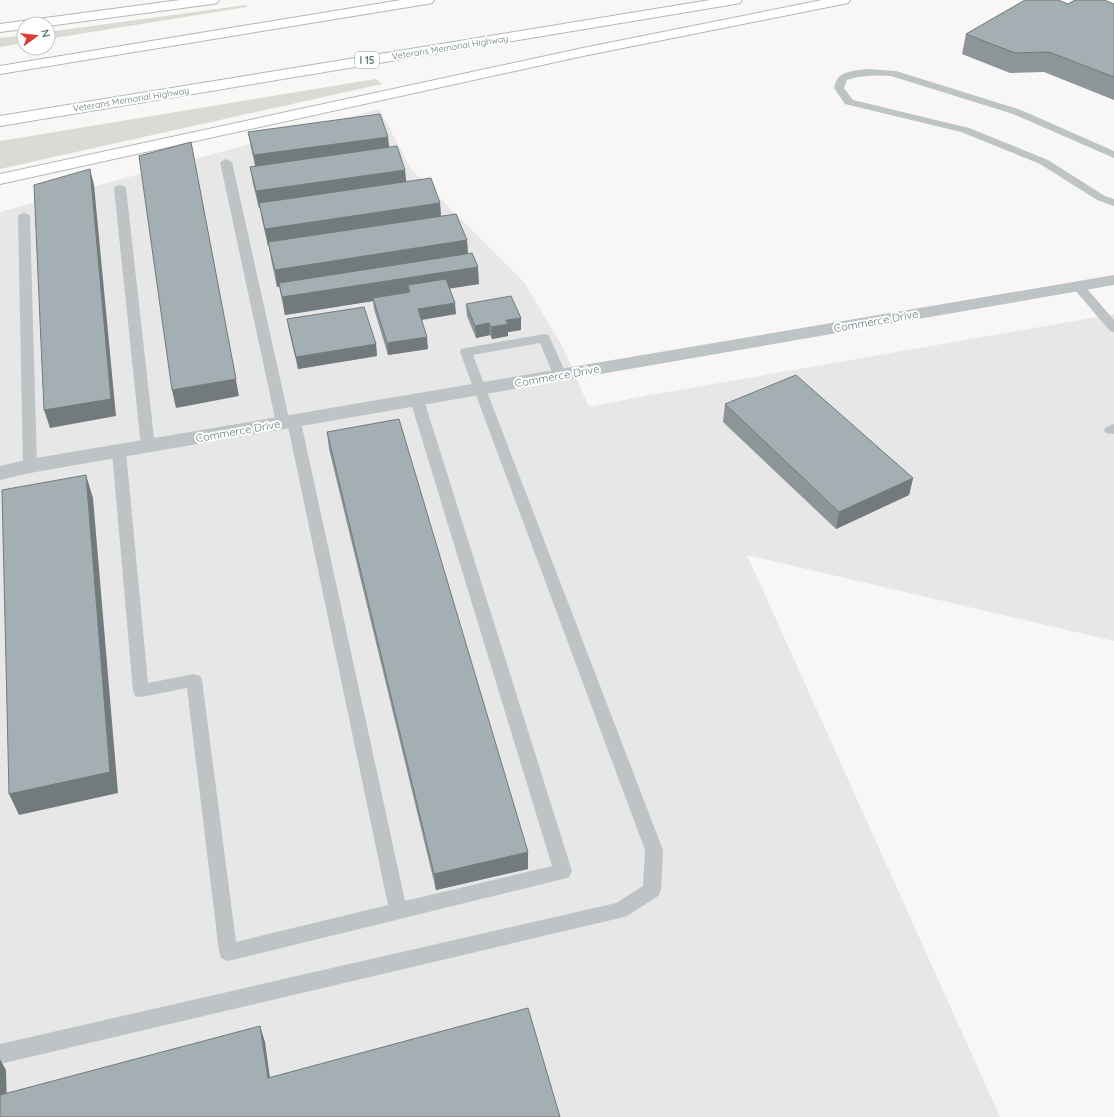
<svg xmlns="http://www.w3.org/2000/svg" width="1114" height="1117" font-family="Quicksand,sans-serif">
<rect width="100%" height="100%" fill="#f8f7f5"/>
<!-- built -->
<path fill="#e6e7e6" d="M379,109L411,169L524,282L562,346L589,407L645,396L1114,314V641L747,555L1000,1117H0V212Z"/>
<!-- green -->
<path fill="#d9dcd4" d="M246,5L247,7L48,39V32Z
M24,35V43L0,47V38Z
M376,79L382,84L0,169V141Z"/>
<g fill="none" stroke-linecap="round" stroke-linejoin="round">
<defs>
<path id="motorway" d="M180,0H219L217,3L212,4L48,26V24H24V29L0,32V24Z
M401,0H434L432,3L427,4L0,74V66Z
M710,0H742L740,3L735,4L0,126V116Z
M822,0H850L848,3L583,56L0,184V174L583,48Z"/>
</defs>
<!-- motorway casing -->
<use href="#motorway" stroke="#b2b7b9" stroke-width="2"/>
<!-- service -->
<path fill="#bec4c6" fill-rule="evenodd" d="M867,69L896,71L1021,110L1114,151V158L1013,114L891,76C876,75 862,75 847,80L844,88L853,100L969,128L1048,160L1105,196L1114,199V206L1097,200L1040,164L961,132L845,104L834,88C835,84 837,78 840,76C846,71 859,70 867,69Z
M226,159L232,162L289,419L294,418L299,419L301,422L405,901L552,866L410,400L412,397L417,396L422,397L424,400L572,871L569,877L563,879L228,961L221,958L219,952L187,688L141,697L135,696L133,691L112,452L114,449L119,447L124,449L126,452L148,683L194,674L200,676L202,680L236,942L388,905L288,426L283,427L278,426L276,423L220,162Z
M120,185L124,186L126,188L155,447L153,450L148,452L143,450L141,447L114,188L116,186Z
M24,213L28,214L30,216L37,466L35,469L30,471L25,469L23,466L18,216L20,214Z
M1078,282L1082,283L1114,320V332L1110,331L1074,289L1072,286L1074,283Z
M544,334L549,335L550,338L567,376L565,379L560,380L555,379L540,343L473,355L663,850L661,890L658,896L627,916L620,918L0,1064V1044L616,903L643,886L645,850L460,352L461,349L466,348Z
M1114,424V434L1106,433L1104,430L1106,427Z"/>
<!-- tertiary -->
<path fill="#bec4c6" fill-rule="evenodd" d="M1114,275V285L30,473L0,480V466L30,459Z"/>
<!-- motorway -->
<use href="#motorway" fill="#fff" fill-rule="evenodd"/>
</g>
<!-- wall -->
<path fill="#8c9699" d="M1068,4H1114V100L1044,72L1010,73L962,54L966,34Z
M248,132L389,147L406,182L440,203L441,216L467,240L468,253L479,284L449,288L456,314L422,320L428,349L388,355L374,309L373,301L285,315L279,286L277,287L271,259L269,246H268L262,220L260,208H259L253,184L250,167L255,166L251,148Z
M466,304L521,330L508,332V336L492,339L490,335L476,338L467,316Z
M287,319L376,344L377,356L298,369L289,331Z
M725,404L913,478L909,495L836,529L723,422Z
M327,432L528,852V869L436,890L329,449Z"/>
<!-- shaded-wall -->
<path fill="#727a7d" d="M388,137L390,153L256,171L254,155Z
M191,142L239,396L176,408L172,390Z
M90,169L94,185L116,416L50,428L44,410Z
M405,170L407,187L259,203L260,208H259L256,191Z
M440,203L441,220L268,246L265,229Z
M467,240L468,257L277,287L275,270Z
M478,267L479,284L410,295L408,285L409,295L373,298V301L285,315L282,297Z
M455,303L456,314L419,320L418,309Z
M521,318V330L508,332V336L492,339L491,327L506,320Z
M489,323L490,335L476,338L475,326Z
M427,337L428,349L388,355L387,343Z
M376,344L377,356L298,369L296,357Z
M86,475L93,498L118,793L19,815L9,794Z
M913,478L909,495L836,529L839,512Z
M528,852V869L436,890L434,874Z
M260,1026L265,1042L272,1093L268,1078Z
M0,1059L6,1070L7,1110L0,1098Z"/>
<!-- building -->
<path fill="#a3afb2" stroke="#727a7d" d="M1025,0H1058L1068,4L1075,0H1104L1114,4V77L1049,52L1015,53L966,34Z
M380,114L388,137L254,155L248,132Z
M191,142L236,379L172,390L139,156Z
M397,146L405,170L256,191L250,167Z
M90,169L111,399L44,410L34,185Z
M431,178L440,203L265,229L259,203Z
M456,214L467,240L275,270L268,242Z
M472,253L478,267L282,297L279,283Z
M446,279L455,303L418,309L427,337L387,343L373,298L410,292L408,285Z
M511,296L521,318L506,320L508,324L491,327L489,323L475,326L466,304Z
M364,307L376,344L296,357L287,319Z
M796,375L913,478L839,512L725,404Z
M399,419L528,852L434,874L327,432Z
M86,475L110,772L9,794L2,490Z
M528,1008L560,1117H0V1095L260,1026L268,1078Z"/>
<g text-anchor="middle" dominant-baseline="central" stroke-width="4" stroke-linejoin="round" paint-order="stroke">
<!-- far-street labels -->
<g font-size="9" fill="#64787e" stroke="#fff">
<text transform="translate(450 47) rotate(-9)">Veterans Memorial Highway</text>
<text transform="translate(131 99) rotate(-9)">Veterans Memorial Highway</text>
</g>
<!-- shield labels -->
<rect fill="#fff" stroke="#92a0a5" stroke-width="1" x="355" y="52" width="24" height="16" rx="3"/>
<g font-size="10" font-weight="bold" fill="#64787e">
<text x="367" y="60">I 15</text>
</g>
<!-- street labels -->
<g font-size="11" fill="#64787e" stroke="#fff">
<text transform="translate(876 321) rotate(-10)">Commerce Drive</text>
<text transform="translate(557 376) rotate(-10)">Commerce Drive</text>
<text transform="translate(238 431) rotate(-10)">Commerce Drive</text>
</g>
</g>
<!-- north arrow -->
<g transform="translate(36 36) rotate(75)"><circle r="19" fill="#ffffff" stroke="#c1c9cb"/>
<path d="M0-3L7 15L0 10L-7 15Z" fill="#da3c33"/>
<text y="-6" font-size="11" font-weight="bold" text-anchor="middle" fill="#64787e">N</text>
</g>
</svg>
